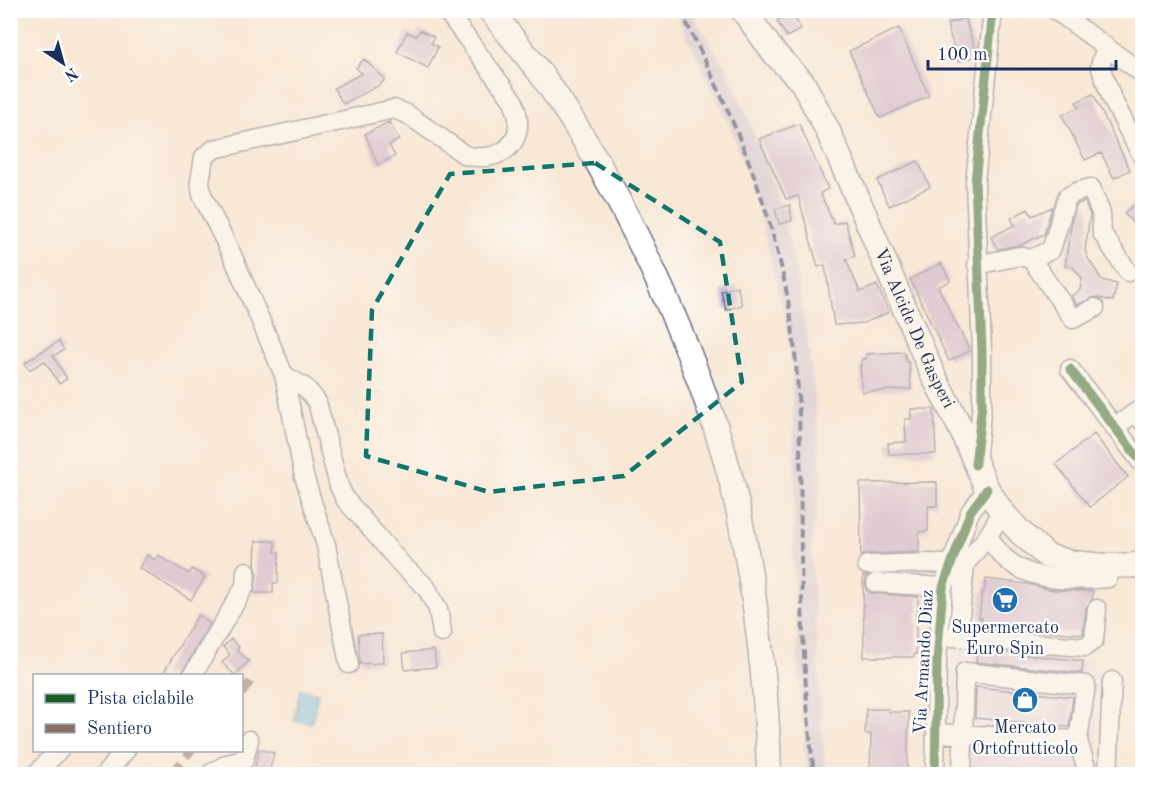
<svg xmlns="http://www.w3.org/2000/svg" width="1153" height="785" font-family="'Old Standard TT',serif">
<rect width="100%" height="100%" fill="#fff"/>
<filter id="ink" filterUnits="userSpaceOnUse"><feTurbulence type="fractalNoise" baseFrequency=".0167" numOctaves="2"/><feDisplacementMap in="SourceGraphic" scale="12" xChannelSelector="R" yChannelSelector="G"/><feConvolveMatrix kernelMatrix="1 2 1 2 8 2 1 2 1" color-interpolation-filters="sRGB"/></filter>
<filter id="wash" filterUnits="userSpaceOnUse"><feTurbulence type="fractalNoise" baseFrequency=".008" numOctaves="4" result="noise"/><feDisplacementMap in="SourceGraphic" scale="24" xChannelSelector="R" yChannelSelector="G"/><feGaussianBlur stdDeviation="1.35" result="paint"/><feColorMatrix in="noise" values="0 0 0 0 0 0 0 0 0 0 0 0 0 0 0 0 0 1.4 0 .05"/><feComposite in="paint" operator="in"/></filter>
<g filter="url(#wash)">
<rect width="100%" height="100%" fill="#f8e8d5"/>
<!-- built -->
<path fill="#e5d3f1" d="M954,647L1083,661L1091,658L1090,667H1098L1099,674L1096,774H951Z"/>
<!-- industrial -->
<path fill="#c7c0d9" d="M675,11H690L727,69L749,120L777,195L792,252L810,355L822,472L811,549L825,774H808L805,750L798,666L793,553L795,471L791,357L784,313L755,198L731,128Z"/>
<!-- water -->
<path fill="#65b9e1" stroke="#4074a0" stroke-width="1.5" d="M300,689L318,693L312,723L294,720Z"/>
<g id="blocks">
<!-- building -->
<path fill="#c1a7cf" d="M791,12L801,29L787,37L777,21Z
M965,18L977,56L958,62L947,24Z
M899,28L929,96L880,118L849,51Z
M420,30L434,37L431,43L438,47L428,68L397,52L407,32L416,36Z
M364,59L385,79L380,85L343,104L334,88L362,73L356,68Z
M1093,94L1130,170L1114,178L1101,153L1085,160L1062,115L1079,107L1076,102Z
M389,122L399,140L389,145L395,156L378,165L365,134Z
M799,124L828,189L820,193L834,224L845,221L855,256L846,259L860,292L877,285L889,312L864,323L834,325L825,265L818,267L798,196L786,199L759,139Z
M918,161L930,187L889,206L877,180Z
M1143,197V235L1124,213Z
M1083,202H1085L1090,215L1085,250L1087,257L1102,280L1117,284L1113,301L1095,297L1077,305L1071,296L1080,290L1082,278L1073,267L1065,266L1072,219L1076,205Z
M790,205L792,221L779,224L775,209Z
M1052,207L1044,234L1021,245L997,249L991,237L1015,225L1011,218L1028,209L1032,216Z
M941,263L950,281L938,287L970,351L949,361L910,279Z
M737,286L742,305L726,310L721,291Z
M59,341L64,350L53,356L67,379L59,384L45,361L29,370L25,362Z
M904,352L907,362H909L911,389L862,392L860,365H862V359H866V354Z
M911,409H934L936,454H889L888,443L906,442L905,419H911Z
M1094,434L1128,477L1090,507L1056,464Z
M937,482V506H928V531L919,532V552L867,554L861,556L860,483Z
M256,541H275V552H279L278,583H273V593H254L257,572L255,565Z
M147,555L155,560L158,555L189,574L192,569L205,577L191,600L139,568Z
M863,576H867L865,583L866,589L870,593L918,597V613H916V654H914V657H864Z
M986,579L1027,584L1053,590L1093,591L1092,599L1086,608L1083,634L981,627L982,618H979L982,592H984Z
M198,615L210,623L181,675L176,672L173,675H162Z
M358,634H382L383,663L360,664Z
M231,639L239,647L237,650L249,661L235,675L222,663L230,654L223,647Z
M434,650L436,667L405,670L403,653Z
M977,650L1083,661L1082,673L976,662Z
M976,687L1073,697L1069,727L975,718Z
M866,709H888V712H909L907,774H870L871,734H865Z
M259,749L274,753L269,774L254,772Z"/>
</g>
</g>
<g filter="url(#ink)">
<use href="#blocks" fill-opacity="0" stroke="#687088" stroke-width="1.5"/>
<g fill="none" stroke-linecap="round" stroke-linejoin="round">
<defs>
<path id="minor" d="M1055,10L1142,73
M1106,46L1100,66L1112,99L1142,156
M1031,259L1051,250L1067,197L1076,192L1091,188L1101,213L1102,233L1128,272
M977,265L1019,256L1031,259L1073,319L1095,308
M1070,369L1142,463
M284,375L306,388L317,402L339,486L345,499L402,565L426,587L438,609L442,633
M1115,427L1136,412L1142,421
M976,463L982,404V350L975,182L993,10
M988,536C993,543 998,553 1005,558C1032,583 1074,581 1108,578L1112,566
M867,565L931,563L951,565
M876,583L943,587
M940,636L1085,647L1094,640L1097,609
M958,637L965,564L988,536L1002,512
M349,664L326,545L304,476L284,375L233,257L202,195L200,182L204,157L214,149L394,109L407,114L465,155C491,162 520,152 518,120C518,114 515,108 514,102L446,10
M192,676L245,586L246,571
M936,733L1078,740
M36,774L59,750
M105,774L126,750
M210,774L227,764L244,760L249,740
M935,774L937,661L943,587L970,512L987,489
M962,774L965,672L1086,685L1078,740L1088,774
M1108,774L1112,681"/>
<g id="major">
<path d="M490,10C508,33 527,55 544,78C599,156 642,241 679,329C703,387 725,448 738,509C756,597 767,685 769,774"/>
<path id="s1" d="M743,10L775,54L803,83L827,129L856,195L933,375L961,429L987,489L1002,512L1021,533L1047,556L1072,563L1106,566L1142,565"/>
</g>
</defs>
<!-- minor casing -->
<use href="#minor" stroke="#687088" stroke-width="21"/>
<!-- major casing -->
<use href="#major" stroke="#687088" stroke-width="27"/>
<!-- minor -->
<use href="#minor" stroke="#fff" stroke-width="18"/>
<!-- major -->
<use href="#major" stroke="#fff" stroke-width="24"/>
<!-- rail -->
<path stroke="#1b2f5e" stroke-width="4" stroke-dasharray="9 4.5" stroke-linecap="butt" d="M680,10C729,107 773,205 790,312C802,392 800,472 801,552C802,626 805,701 814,774"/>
<!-- quiet -->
<path stroke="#8d6e63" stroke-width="8" stroke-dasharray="15 8" stroke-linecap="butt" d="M242,694L252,679
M171,774L192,750"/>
<defs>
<path id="cycleway" d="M1070,369L1142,463
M975,465L982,404V350L975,182L993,10
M935,774L937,661L943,587L970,512L987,489"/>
</defs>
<!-- cycleway casing -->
<use href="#cycleway" stroke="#fff" stroke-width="13"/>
<!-- cycleway -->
<use href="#cycleway" stroke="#1b5e20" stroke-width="9"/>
</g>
</g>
<!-- marked area -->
<path d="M0 0H1153V785H0ZM595,163L720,242L742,382L624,476L489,492L366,456L372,310L450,174Z" fill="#f8e8d5" fill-opacity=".55" fill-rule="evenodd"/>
<path fill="none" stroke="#0f766e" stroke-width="4.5" stroke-dasharray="12 8" stroke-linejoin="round" d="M595,163L720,242L742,382L624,476L489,492L366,456L372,310L450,174Z"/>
<!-- icons -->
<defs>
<symbol id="supermarket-disc" viewBox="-11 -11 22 22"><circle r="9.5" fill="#1f6fb2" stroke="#fff"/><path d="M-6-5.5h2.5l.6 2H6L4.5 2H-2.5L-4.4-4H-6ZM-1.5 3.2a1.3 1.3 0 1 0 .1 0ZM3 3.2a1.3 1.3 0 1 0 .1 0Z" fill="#fff"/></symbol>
<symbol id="shop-disc" viewBox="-11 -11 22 22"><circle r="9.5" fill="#1f6fb2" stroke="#fff"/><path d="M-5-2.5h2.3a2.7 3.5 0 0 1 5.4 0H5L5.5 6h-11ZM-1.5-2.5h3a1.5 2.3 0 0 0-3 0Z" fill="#fff"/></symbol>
</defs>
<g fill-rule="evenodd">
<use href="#supermarket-disc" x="990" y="585" width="30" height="30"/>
<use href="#shop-disc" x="1010" y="685" width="30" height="30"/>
</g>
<g text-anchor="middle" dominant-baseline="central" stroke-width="4.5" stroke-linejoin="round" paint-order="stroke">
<!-- street labels -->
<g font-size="18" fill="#1b2f5e" stroke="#fff">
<text stroke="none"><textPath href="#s1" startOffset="364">Via Alcide De Gasperi</textPath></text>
<text transform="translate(924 662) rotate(-87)">Via Armando Diaz</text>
</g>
<!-- poi labels -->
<g font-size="18" fill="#1b2f5e" stroke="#fff">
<text x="1005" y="628">Supermercato<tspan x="1005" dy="21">Euro Spin</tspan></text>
<text x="1025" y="728">Mercato<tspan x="1025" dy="21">Ortofrutticolo</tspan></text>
</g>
</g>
<!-- margin -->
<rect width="1153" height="785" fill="none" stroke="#fff" stroke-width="36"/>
<!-- legend -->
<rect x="33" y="674" width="210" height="78" fill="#ffffff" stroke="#a4acbf" stroke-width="1.5"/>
<rect x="45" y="694" width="30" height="9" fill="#1b5e20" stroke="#a4acbf" stroke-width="1.5"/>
<text x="87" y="704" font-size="18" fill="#1b2f5e">Pista ciclabile</text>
<rect x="45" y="724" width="30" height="9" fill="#8d6e63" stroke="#a4acbf" stroke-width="1.5"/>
<text x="87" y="734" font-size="18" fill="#1b2f5e">Sentiero</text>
<!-- north arrow -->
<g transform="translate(63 63) rotate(144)" stroke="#ffffff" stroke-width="4.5" paint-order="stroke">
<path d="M0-4.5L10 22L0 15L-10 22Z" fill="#1b2f5e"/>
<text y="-9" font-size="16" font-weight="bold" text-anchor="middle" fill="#1b2f5e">N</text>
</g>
<!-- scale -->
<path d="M928 60v9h188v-9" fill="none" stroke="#1b2f5e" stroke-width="3"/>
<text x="937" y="60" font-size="18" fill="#1b2f5e" stroke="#ffffff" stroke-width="4.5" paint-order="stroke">100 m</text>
</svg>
